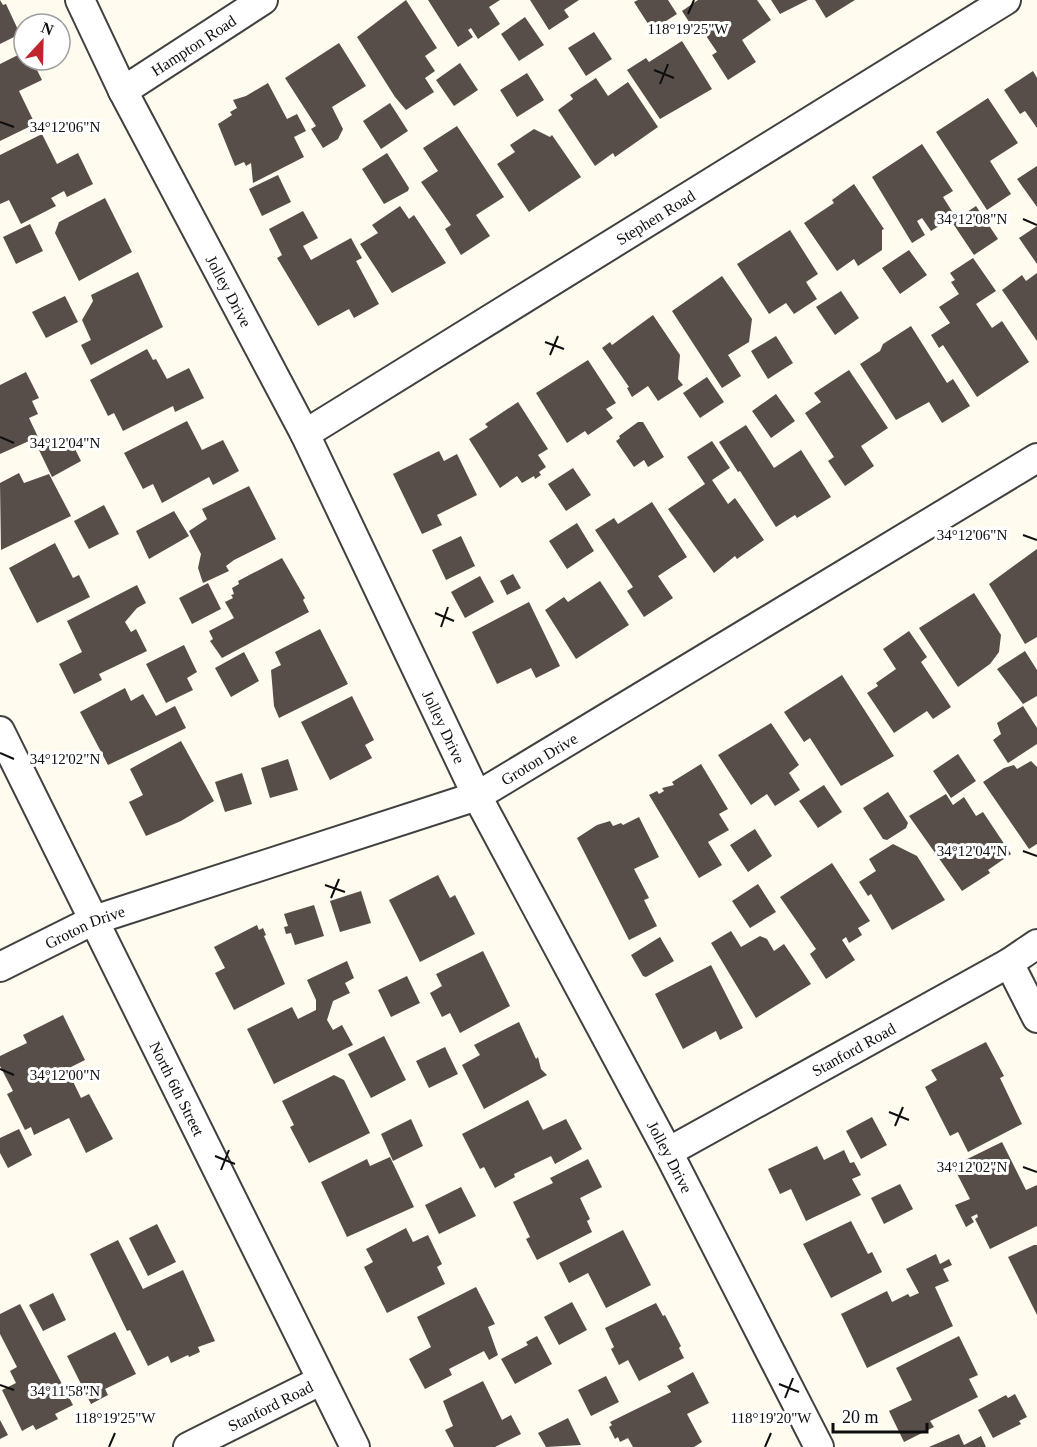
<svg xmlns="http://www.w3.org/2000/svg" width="1037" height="1447" font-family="Georgia,serif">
<rect width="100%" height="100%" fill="#fffbef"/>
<!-- building -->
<path fill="#574e4a" d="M0,0L3,5L6,4L20,34L0,44Z
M406,0L437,48L425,56L435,71L425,78L434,92L406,110L395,97L357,37Z
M428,0H500L489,7L500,24L478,39L471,28L468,30L473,37L458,47Z
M530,0H579L564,10L569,17L549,30Z
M638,0H668L677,14L652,30L634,2Z
M698,0H757L771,20L742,40L756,62L728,80L712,55L717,52L700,27L695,31L682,11Z
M771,0H808L780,14Z
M815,0H855L826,18Z
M525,17L544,45L519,61L501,34Z
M594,32L612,59L586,76L568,48Z
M682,41L712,89L660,119L627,70L646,58L649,62Z
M339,43L366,86L332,107L343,129L338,139L323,148L311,129L316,126L285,78Z
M24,52V60H32L42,80L19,91L35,124L0,141V64Z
M460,63L478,90L454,106L436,80Z
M1033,71L1037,78V128L1025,111L1020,114L1004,90Z
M527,73L544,100L517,117L500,90Z
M596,78L608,96L628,82L658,127L615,157L613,153L595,166L558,110L573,99L570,95Z
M268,83L287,119L297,114L306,131L294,137L304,157L253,183L251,163L246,166L244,162L235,166L218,124L232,115L230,112L237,108L233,100L246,96Z
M988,98L1018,143L990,161L1011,194L987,210L936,132Z
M390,103L408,131L381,149L363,121Z
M457,126L504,197L476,215L490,236L461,255L445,229L451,225L421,182L438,171L423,148Z
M534,129L550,137L552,135L581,177L529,212L497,164L515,152L510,145Z
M42,134L57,164L78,153L93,184L67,197L64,191L51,198L56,206L21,224L9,200L0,204V155Z
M922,144L953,191L943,197L955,216L931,231L922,218L917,221L925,235L912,243L872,177Z
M387,153L409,188L408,191L384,204L362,169Z
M1037,166V207L1017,179Z
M278,175L291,202L262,216L249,189Z
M854,184L884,229L882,230V250L858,266L854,259L837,271L804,223L834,203L832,200Z
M105,198L132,252L79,281L55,233L59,222Z
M400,206L409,219L414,215L446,263L392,293L360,244L378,233L372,225Z
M976,206L998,239L974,255L952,222Z
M303,211L318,238L303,246L311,260L351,238L362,258L356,261L379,304L354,318L349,309L318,326L277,258L282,255L269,229Z
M30,224L43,251L16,264L3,237Z
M1037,226V264L1019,238Z
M790,230L818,274L806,282L817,299L794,314L786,303L769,314L737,264Z
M909,250L927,275L900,294L882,268Z
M973,258L996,291L976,304L992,328L1002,321L1029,362L977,397L943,345L939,348L931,335L950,323L939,307L959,294L951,282L955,280L950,273Z
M138,272L163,327L91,365L81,345L91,340L82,320L93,301L91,295Z
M1037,273V341L1002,290L1022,275L1026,281Z
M722,276L752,319L749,342L728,355L741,376L722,388L672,311Z
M841,291L859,318L835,335L816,307Z
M65,296L78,322L46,338L32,312Z
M653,315L680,355L678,379L683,385L658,401L648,386L632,397L627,388L629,387L602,348L610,342L612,345Z
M911,326L947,383L953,379L970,406L942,423L929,402L896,420L860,364L880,351L883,344Z
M776,336L793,363L768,379L751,351Z
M147,349L153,360L156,359L167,379L189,368L204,398L175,412L173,406L123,431L114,413L108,416L90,380Z
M588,360L616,403L606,409L613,418L588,435L585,431L567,443L536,393Z
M849,370L888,428L861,446L874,466L845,486L828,461L834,457L805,413L821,402L814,393Z
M26,372L39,398L32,401L38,414L29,418L38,437L0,454V385Z
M707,377L724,402L700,418L683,393Z
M776,394L795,421L771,438L752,411Z
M518,402L548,449L538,455L546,467L539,472L541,475L535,479L534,476L522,483L517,476L500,488L469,439L488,427L485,424Z
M187,421L202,450L223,440L239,471L213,485L209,477L162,503L153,484L143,489L124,453Z
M638,422H643L664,457L648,467L644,460L634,467L616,441L620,438L619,436Z
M746,425L774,468L801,450L831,497L797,518L795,515L776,527L740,471L738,472L719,442Z
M68,435L81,461L52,477L39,450Z
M712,441L730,468L712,480L728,504L735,498L764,540L737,559L735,556L714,573L668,509L705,484L687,457Z
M439,451L444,461L457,454L477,495L437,515L442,525L422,534L393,474Z
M573,468L591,495L566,511L548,484Z
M19,473L24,483L49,474L71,516L1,550L0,483Z
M249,486L276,539L234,560L226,566L229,571L203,583L198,568L201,554L189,531L207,519L202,509Z
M652,502L687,557L658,576L673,598L644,617L627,591L633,587L595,530L614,518L618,524Z
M104,505L119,534L89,549L74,521Z
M174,511L189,536L149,559L136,531Z
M577,523L594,551L567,569L549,541Z
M461,536L475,566L446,580L432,550Z
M55,543L73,578L79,575L90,597L37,623L9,568Z
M1037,549V637L1025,644L989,584Z
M282,558L305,598L303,600L309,612L222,658L210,641L213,639L209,631L234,618L225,602L233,598L231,595L234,594L232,588L239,584L238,581Z
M513,574L521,588L507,595L500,581Z
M480,576L494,602L465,618L451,592Z
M600,581L629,625L576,659L545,610L564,597L568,602Z
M208,583L221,609L192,624L179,598Z
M137,585L146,603L137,608L125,622L131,632L136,629L147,651L99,674L102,680L74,694L59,664L82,652L67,621Z
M974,593L1001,635L999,652L990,664L958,687L919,628Z
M529,602L560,666L536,678L531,668L497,684L472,632Z
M320,629L348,684L279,718L274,706L271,670L281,665L275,652Z
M909,631L927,657L921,662L951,707L933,719L927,711L894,733L867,693L878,686L876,683L896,669L883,649Z
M184,645L197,672L187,678L193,690L166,703L146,664Z
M1025,651L1037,670V696L1023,704L997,669Z
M244,652L259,681L231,697L215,668Z
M842,675L894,756L841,786L810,738L804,742L784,712Z
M125,688L131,701L143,694L156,716L175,706L186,728L108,765L80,712Z
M352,696L374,740L365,745L372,758L330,780L301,722Z
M1023,706L1037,728V744L1008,763L993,740L1001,734L997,723Z
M771,723L799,765L789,773L800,790L775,806L767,794L751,805L718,755Z
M181,741L214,801L181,821L146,836L129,802L143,795L130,769Z
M958,754L976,781L951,798L933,771Z
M288,759L298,790L270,798L261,768Z
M1031,761L1037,767V844L1029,849L983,782L1004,768L1014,765L1017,769Z
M701,764L728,809L719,814L729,830L708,842L722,865L699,878L649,795L657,791L659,794L664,791L662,788L674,785L672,782Z
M242,773L252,804L225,812L215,782Z
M824,785L842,812L818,828L799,801Z
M888,792L908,823L906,828L887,840L883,839L863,808Z
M946,794L953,805L964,797L976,816L983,812L1011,854L988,870L990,873L962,891L909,816Z
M639,817L659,857L634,869L649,898L644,900L657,926L629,940L577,838L597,825L610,821L613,826L621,823L623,825Z
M755,829L772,856L748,872L730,845Z
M893,844L917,856L945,900L892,930L871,894L868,896L859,882L876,871L869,859Z
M832,863L870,921L858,928L862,935L849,943L846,937L842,940L855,960L826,979L810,954L816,949L780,897Z
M438,875L450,898L455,895L475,934L420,962L389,900Z
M758,884L776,912L750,928L732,901Z
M361,891L371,923L340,932L330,901Z
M314,905L324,936L295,945L291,933L286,934L284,927L288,926L284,914Z
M257,925L259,930L263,928L266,935L264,936L285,984L234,1010L215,973L225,968L214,947Z
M731,931L741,947L760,936L767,939L774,951L784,944L811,984L756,1018L711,943Z
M660,937L674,961L646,977L643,976L631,955Z
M483,951L510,1006L460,1033L450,1013L442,1017L430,993L442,986L436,974Z
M347,961L354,978L345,983L350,993L333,1001L327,1020L333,1030L342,1025L353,1045L274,1084L247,1029L292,1007L298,1019L316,1010V1000L307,980Z
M711,965L743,1028L720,1040L716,1031L683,1049L655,994Z
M407,976L420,1003L391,1017L378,990Z
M63,1015L85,1060L67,1069L81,1098L89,1094L113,1139L86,1153L69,1118L34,1135L31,1127L25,1130L7,1094L13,1091L0,1066V1056L27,1043L23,1035Z
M519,1022L536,1059L538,1057L541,1069L547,1075L484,1109L462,1065L480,1055L474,1045Z
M384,1036L406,1080L371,1098L348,1054Z
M986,1042L1004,1076L1000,1078L1022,1124L968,1152L958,1132L950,1136L925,1087L937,1080L931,1070Z
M445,1047L458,1074L429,1088L416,1061Z
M334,1075L344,1080L370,1133L309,1163L290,1127L294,1125L282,1101Z
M528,1100L543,1130L566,1119L582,1149L555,1164L551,1156L514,1174L515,1177L495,1188L484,1167L480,1169L462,1134Z
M872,1117L887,1145L861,1159L846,1131Z
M411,1119L423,1146L393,1161L381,1134Z
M19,1129L32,1155L8,1168L0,1153V1138Z
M1002,1142L1026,1190L1037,1185V1226L990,1249L975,1219L978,1217L977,1214L971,1217L974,1222L966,1227L955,1205L970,1199L953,1166Z
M817,1146L824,1160L844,1150L850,1163L854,1162L861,1175L852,1179L861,1195L806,1221L791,1189L780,1194L768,1169Z
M390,1157L414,1207L347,1237L321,1182L367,1159L370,1166Z
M588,1159L602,1187L580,1198L590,1219L587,1221L592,1232L537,1260L526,1239L530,1237L513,1202L553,1183L550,1178Z
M900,1184L913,1209L884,1224L871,1198Z
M461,1187L476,1216L439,1234L425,1205Z
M851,1221L868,1254L872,1252L882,1272L831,1298L803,1244Z
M157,1224L176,1262L148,1276L129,1238Z
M406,1228L413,1242L428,1235L442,1264L437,1267L445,1284L387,1313L364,1267L373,1262L366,1249Z
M623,1230L651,1285L606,1308L588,1273L569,1283L559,1263Z
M118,1240L143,1289L183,1270L215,1341L198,1347L200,1352L189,1357L188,1355L171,1363L168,1356L148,1366L130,1330L127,1331L90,1254Z
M1034,1245H1037V1315L1008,1257Z
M936,1254L940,1264L949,1259L952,1265L943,1269L949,1281L935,1287L953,1326L867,1368L841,1314L887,1291L892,1302L908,1294L910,1297L919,1293L906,1269Z
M476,1287L495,1324L488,1327L498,1355L489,1360L484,1351L449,1369L452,1375L425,1389L409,1359L431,1347L417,1317Z
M53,1293L66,1320L43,1331L29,1305Z
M572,1302L587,1330L559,1345L544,1317Z
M656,1303L663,1316L665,1315L681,1346L679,1348L684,1358L639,1381L628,1360L619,1365L611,1349L614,1347L605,1328Z
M20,1304L73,1405L55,1414L58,1419L36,1430L33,1425L22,1431L2,1390L16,1383L10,1371L17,1367L0,1334V1314Z
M115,1332L136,1374L105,1389L108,1395L91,1404L67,1356Z
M537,1336L552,1364L515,1384L501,1359L528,1345L526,1342Z
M959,1336L978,1375L969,1379L978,1397L930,1421L934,1427L904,1442L889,1411L912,1400L896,1368Z
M693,1372L709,1403L687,1414L702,1442L694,1447H633L628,1438L620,1442L618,1437L615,1439L609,1427L612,1425L610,1422L671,1392L667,1386Z
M606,1376L619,1402L591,1416L578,1390Z
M483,1381L502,1420L511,1415L521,1434L495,1447H454L445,1430L453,1426L443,1401Z
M1015,1394L1027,1417L1019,1421L1021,1424L993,1438L978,1410L1006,1395L1008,1398Z
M568,1418L581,1445L546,1447L538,1433Z
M0,1420L8,1435L0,1439Z
M959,1434L964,1445L981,1436L986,1447H929Z"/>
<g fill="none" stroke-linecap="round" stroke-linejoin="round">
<defs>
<g id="street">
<path id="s1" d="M80,0L123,91L305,434L477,796L668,1152L819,1447"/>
<path id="s2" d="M123,91L263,0"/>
<path id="s3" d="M305,434L1006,0"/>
<path id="s4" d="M0,731L355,1447"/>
<path d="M1009,963L1037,1018"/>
<path id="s5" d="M0,967L94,920L477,796L1037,458"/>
<path id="s6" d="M668,1152L1009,963L1037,944"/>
<path id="s7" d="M188,1447L320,1381"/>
</g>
</defs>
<!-- street casing -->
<use href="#street" stroke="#414141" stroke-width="32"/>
<!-- street -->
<use href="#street" stroke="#fff" stroke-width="28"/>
</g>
<!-- ticks -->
<path fill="none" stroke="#0e0e0e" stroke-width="2" d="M688,14L694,0M654,70L674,78M660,84L668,64M0,122L14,127M1023,219L1037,225M545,342L564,349M550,355L558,336M0,437L14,443M1023,535L1037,540M435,613L454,621M441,627L448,607M0,753L14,759M1023,851L1037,856M325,885L345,892M331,898L339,879M0,1069L14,1075M889,1112L909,1120M895,1126L903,1107M215,1156L235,1164M1023,1167L1037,1172M221,1170L229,1150M779,1384L799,1392M0,1385L14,1390M785,1398L793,1378M109,1447L115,1433M765,1447L771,1433"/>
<g text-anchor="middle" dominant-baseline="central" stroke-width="6" stroke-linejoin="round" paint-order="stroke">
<!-- street labels -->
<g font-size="16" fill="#0e0e0e" stroke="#fff">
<text stroke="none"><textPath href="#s2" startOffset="84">Hampton Road</textPath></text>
<text stroke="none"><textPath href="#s3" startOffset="412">Stephen Road</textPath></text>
<text stroke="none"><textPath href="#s1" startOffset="327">Jolley Drive</textPath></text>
<text stroke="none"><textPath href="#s1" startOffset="813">Jolley Drive</textPath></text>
<text stroke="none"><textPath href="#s5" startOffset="580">Groton Drive</textPath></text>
<text stroke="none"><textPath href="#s5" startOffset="94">Groton Drive</textPath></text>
<text stroke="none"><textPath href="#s6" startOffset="212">Stanford Road</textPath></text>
<text stroke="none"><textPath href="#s4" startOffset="399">North 6th Street</textPath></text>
<text stroke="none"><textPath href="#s1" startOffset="1299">Jolley Drive</textPath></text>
<text stroke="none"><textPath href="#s7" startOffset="92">Stanford Road</textPath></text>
</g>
</g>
<g font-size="15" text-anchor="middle" fill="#0e0e0e" stroke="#fff" stroke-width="6" stroke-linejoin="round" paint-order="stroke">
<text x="688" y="34">118°19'25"W</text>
<text x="65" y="132">34°12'06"N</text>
<text x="972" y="224">34°12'08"N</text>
<text x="65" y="448">34°12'04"N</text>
<text x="972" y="540">34°12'06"N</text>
<text x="65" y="764">34°12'02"N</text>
<text x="972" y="856">34°12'04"N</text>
<text x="65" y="1080">34°12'00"N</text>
<text x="972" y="1172">34°12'02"N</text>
<text x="65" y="1396">34°11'58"N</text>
<text x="115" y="1423">118°19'25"W</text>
<text x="771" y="1423">118°19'20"W</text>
</g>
<!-- north arrow -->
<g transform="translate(42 42) rotate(22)"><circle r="28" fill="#ffffff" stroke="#9f9f9f" stroke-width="1.5"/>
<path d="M0-4.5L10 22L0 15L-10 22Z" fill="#c1232f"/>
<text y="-9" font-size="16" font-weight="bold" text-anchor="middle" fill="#0e0e0e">N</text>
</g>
<!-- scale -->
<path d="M833 1423v9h94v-9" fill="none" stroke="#0e0e0e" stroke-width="3"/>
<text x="842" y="1423" font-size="18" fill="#0e0e0e" stroke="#ffffff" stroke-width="4.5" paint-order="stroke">20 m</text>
</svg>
